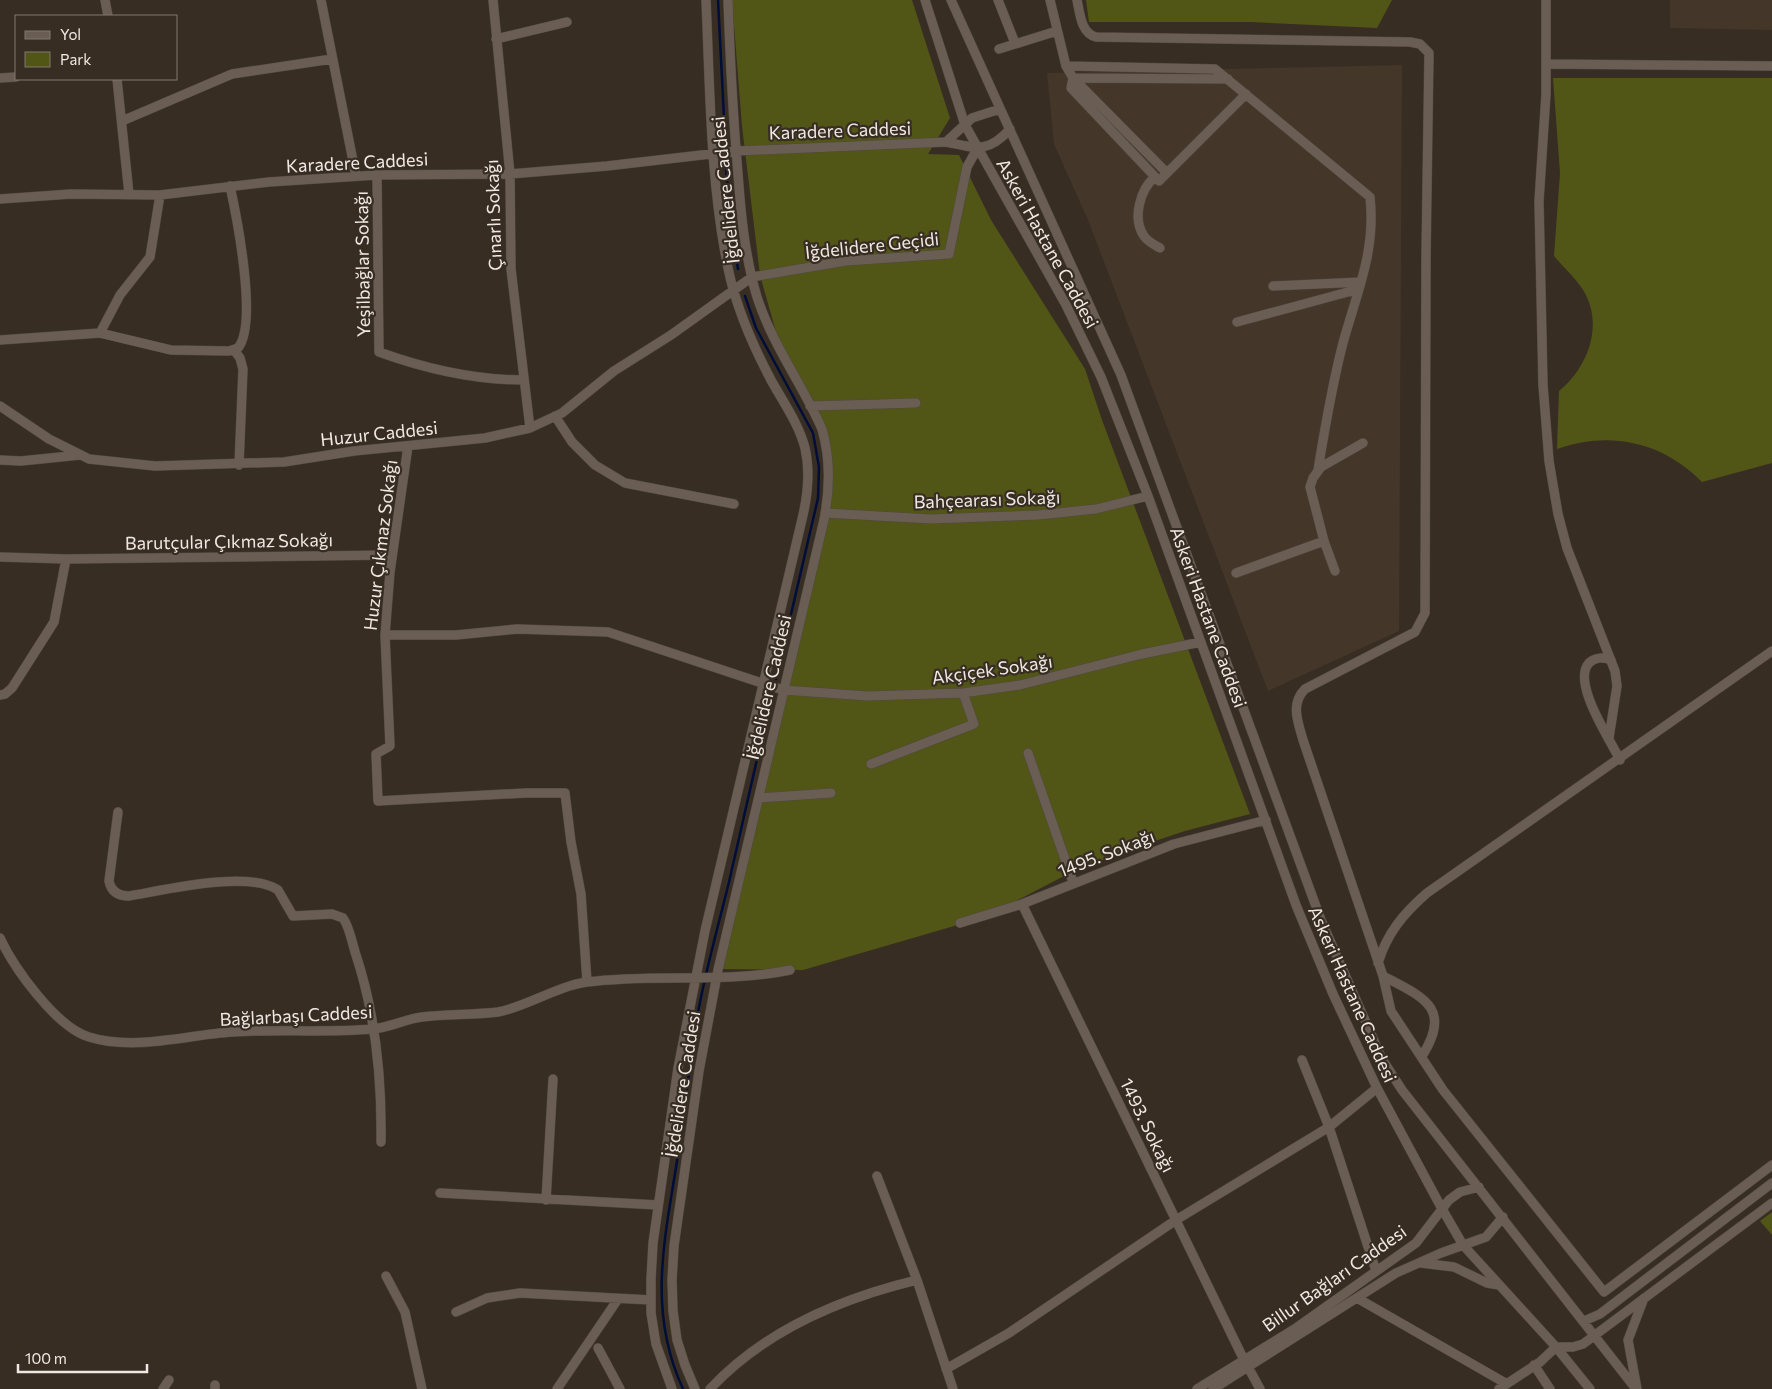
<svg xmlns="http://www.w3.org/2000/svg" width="1772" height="1389" font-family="Commissioner,sans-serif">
<rect width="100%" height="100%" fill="#372d23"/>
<!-- built -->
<path fill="#443628" d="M1670,0H1772V30L1670,28Z
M1402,65L1399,631L1268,691L1088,220L1054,144L1047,73Z"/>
<!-- green -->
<path fill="#515617" d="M732,0H912L950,118L928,154L959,155L991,220L1085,369L1102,420L1250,814L1185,831L1122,852L1064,876L985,917L803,970L721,969L832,474L811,402L776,332L760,275L742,126Z
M1086,0H1392L1377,28L1251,22H1089Z
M1553,78H1772V463L1702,482C1663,442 1610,430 1557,449L1559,391C1586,369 1603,329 1586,295C1579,281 1564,268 1554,256L1560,173Z
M1772,1212V1235L1760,1221Z"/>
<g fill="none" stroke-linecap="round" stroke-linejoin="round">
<!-- stream -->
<path stroke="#000e3a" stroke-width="2.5" d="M718,0L725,138
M726,168L730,219L738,269
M745,296L756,328L813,433L819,467L818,498L776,679
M683,1389C644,1304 668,1228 680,1141C686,1100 690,1059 697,1018C705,972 718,927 729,882C743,821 757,759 771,698"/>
<defs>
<path id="minor" d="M105,0L108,16
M321,0L356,176
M493,0L510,174L511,269L530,428
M925,0L965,125L1066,305L1101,377L1148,496L1296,905L1333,994L1377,1088L1441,1207L1463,1245L1556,1347L1590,1389
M951,0L1121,375L1321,920L1382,1059L1402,1090L1636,1389
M998,0L1015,43
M1050,0L1066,66L1073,78L1167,173
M1077,0C1080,14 1081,33 1096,37L1410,42L1420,44L1429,53L1426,256L1425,613L1415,632L1305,689C1290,704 1298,722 1303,740L1383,976L1391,1011L1443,1090L1604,1292L1772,1165
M1546,0V94L1539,201L1543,385L1549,461L1558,514L1567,548L1615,671L1617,686L1609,738
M496,39L567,22
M999,49L1057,31
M1547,64L1772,66
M1066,66L1215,69L1370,197C1376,251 1357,292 1343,343C1332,385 1325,427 1318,470
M0,78L16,77
M1073,78L1071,88L1159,181L1246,94
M1073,78L1228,79
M117,79L129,194
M122,121L232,74L332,59
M946,142L972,118L1000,109
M377,175L379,352C426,369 474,380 524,380
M1155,177C1140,189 1132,219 1144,236C1148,242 1155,245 1160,248
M0,199L71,194L160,195L269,182L377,175L510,174L607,166L736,151L946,142C975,148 988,154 1010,129
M1273,286L1361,282
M1237,322L1359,289
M100,333L120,295L150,257L160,195
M0,340L100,333L171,350L229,351L238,348C258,324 237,218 230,186
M234,350L240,358L243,369L239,465
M0,406L49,439L89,459L155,466L284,462L354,451L485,438L530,428L562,413L614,371L671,335L752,277L846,261L949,254L967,167L977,149
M810,406L916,403
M555,416L572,442L595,465L625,483L734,504
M408,446L390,572L385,635L390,746L376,754L378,801L526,793H565L571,842L581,894L587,982
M0,460L21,461L80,455
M825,513L931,519L1038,515L1096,509L1148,496
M0,557L66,559L392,555
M1335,571L1324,541L1310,487L1313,478L1321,467L1363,443
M1236,573L1324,541
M385,635H456L517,629L608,632L783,690L868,696L963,693L1020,685L1142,654L1201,642
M1611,660C1604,657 1595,657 1589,663C1571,682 1611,741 1620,760
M0,695L5,694L12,688L54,622L66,559
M1028,753L1073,882
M871,764L974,724L963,693
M759,798L831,793
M118,812L109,881C111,891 118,896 129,896C165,890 248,870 278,890L293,916L332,914L343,918C350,928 352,943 356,955C376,1016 382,1078 381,1142
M1022,904L1244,1360
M960,923L1022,904L1174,844L1266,820
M0,938C14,968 56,1027 89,1037C134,1051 186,1035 232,1032C279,1029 326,1033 372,1029C389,1028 405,1019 422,1017C447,1014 473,1015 498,1012C526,1007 557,986 587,982C654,973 723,984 790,970
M1378,963C1387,933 1404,913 1427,893L1772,651
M1383,976C1423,997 1453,1008 1422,1056
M1302,1060L1329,1127L1376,1271
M877,1176L917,1280L953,1389
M440,1193L658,1205
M546,1200L553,1079
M1421,1263L1454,1267L1487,1283L1499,1285
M386,1276L405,1312L422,1389
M1357,1298L1507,1384
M456,1312L487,1298L520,1293L651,1300
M1584,1321L1600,1314L1772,1183
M598,1348L620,1389
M1534,1365L1550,1389
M1248,1367L1260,1389
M946,1369L1009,1333L1176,1220L1329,1127L1377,1088
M215,1385V1389
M163,1389L169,1380
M557,1389L618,1299
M672,1389L656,1344L651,1313V1279L653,1243L678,1068L705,931L803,515C808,493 810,470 805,448C799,424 783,402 771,380C752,344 736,308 728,268C710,182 710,88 706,0
M695,1389L685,1365L677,1340L673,1311L672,1280L674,1246L699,1071L718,970L824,520C830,489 831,460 822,429C802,384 772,344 757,297C745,257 741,215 738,174C733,116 730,58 728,0
M710,1389C764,1331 842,1298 917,1280
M1197,1389L1296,1328L1416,1243L1449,1200L1460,1192L1479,1187
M1213,1389L1396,1273L1441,1253L1486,1237L1503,1217
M1499,1389L1540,1362L1556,1347H1573L1583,1344L1772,1203
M1637,1389L1628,1340L1644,1298"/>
</defs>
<!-- minor casing -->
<use href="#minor" stroke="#504840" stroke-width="10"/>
<!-- minor -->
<use href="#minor" stroke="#6a5e54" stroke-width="9"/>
</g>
<g text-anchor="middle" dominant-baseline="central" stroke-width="4.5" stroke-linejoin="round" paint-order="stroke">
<!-- street labels -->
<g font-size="18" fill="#f0e9e3" stroke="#372d23">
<text transform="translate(840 130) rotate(-2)">Karadere Caddesi</text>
<text transform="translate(357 162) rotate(-3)">Karadere Caddesi</text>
<text transform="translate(725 190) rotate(-96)">İğdelidere Caddesi</text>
<text transform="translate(493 215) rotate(-92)">Çınarlı Sokağı</text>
<text transform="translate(1048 243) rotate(61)">Askeri Hastane Caddesi</text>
<text transform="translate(872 245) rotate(-6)">İğdelidere Geçidi</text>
<text transform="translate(362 264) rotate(-91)">Yeşilbağlar Sokağı</text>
<text transform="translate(379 433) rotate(-6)">Huzur Caddesi</text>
<text transform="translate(987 499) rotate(-2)">Bahçearası Sokağı</text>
<text transform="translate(229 541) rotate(-1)">Barutçular Çıkmaz Sokağı</text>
<text transform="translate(380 545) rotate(-83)">Huzur Çıkmaz Sokağı</text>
<text transform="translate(1209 617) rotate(70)">Askeri Hastane Caddesi</text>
<text transform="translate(992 669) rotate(-8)">Akçiçek Sokağı</text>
<text transform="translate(768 687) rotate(-77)">İğdelidere Caddesi</text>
<text transform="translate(1106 853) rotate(-21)">1495. Sokağı</text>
<text transform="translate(1353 994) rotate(66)">Askeri Hastane Caddesi</text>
<text transform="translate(296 1015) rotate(-3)">Bağlarbaşı Caddesi</text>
<text transform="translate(682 1084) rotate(-81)">İğdelidere Caddesi</text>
<text transform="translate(1148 1125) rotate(64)">1493. Sokağı</text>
<text transform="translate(1334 1278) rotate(-35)">Billur Bağları Caddesi</text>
</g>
</g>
<!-- legend -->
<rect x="15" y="15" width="162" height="65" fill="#372d23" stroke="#817870"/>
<rect x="25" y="31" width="25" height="8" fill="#6a5e54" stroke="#817870"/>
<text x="60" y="40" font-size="15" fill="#f0e9e3">Yol</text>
<rect x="25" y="52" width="25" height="15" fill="#515617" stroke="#817870"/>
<text x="60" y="65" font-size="15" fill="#f0e9e3">Park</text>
<!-- scale -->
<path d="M18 1364v8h129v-8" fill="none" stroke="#f0e9e3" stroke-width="2.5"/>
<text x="25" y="1364" font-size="15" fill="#f0e9e3" stroke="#372d23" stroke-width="4" paint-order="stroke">100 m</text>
</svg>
